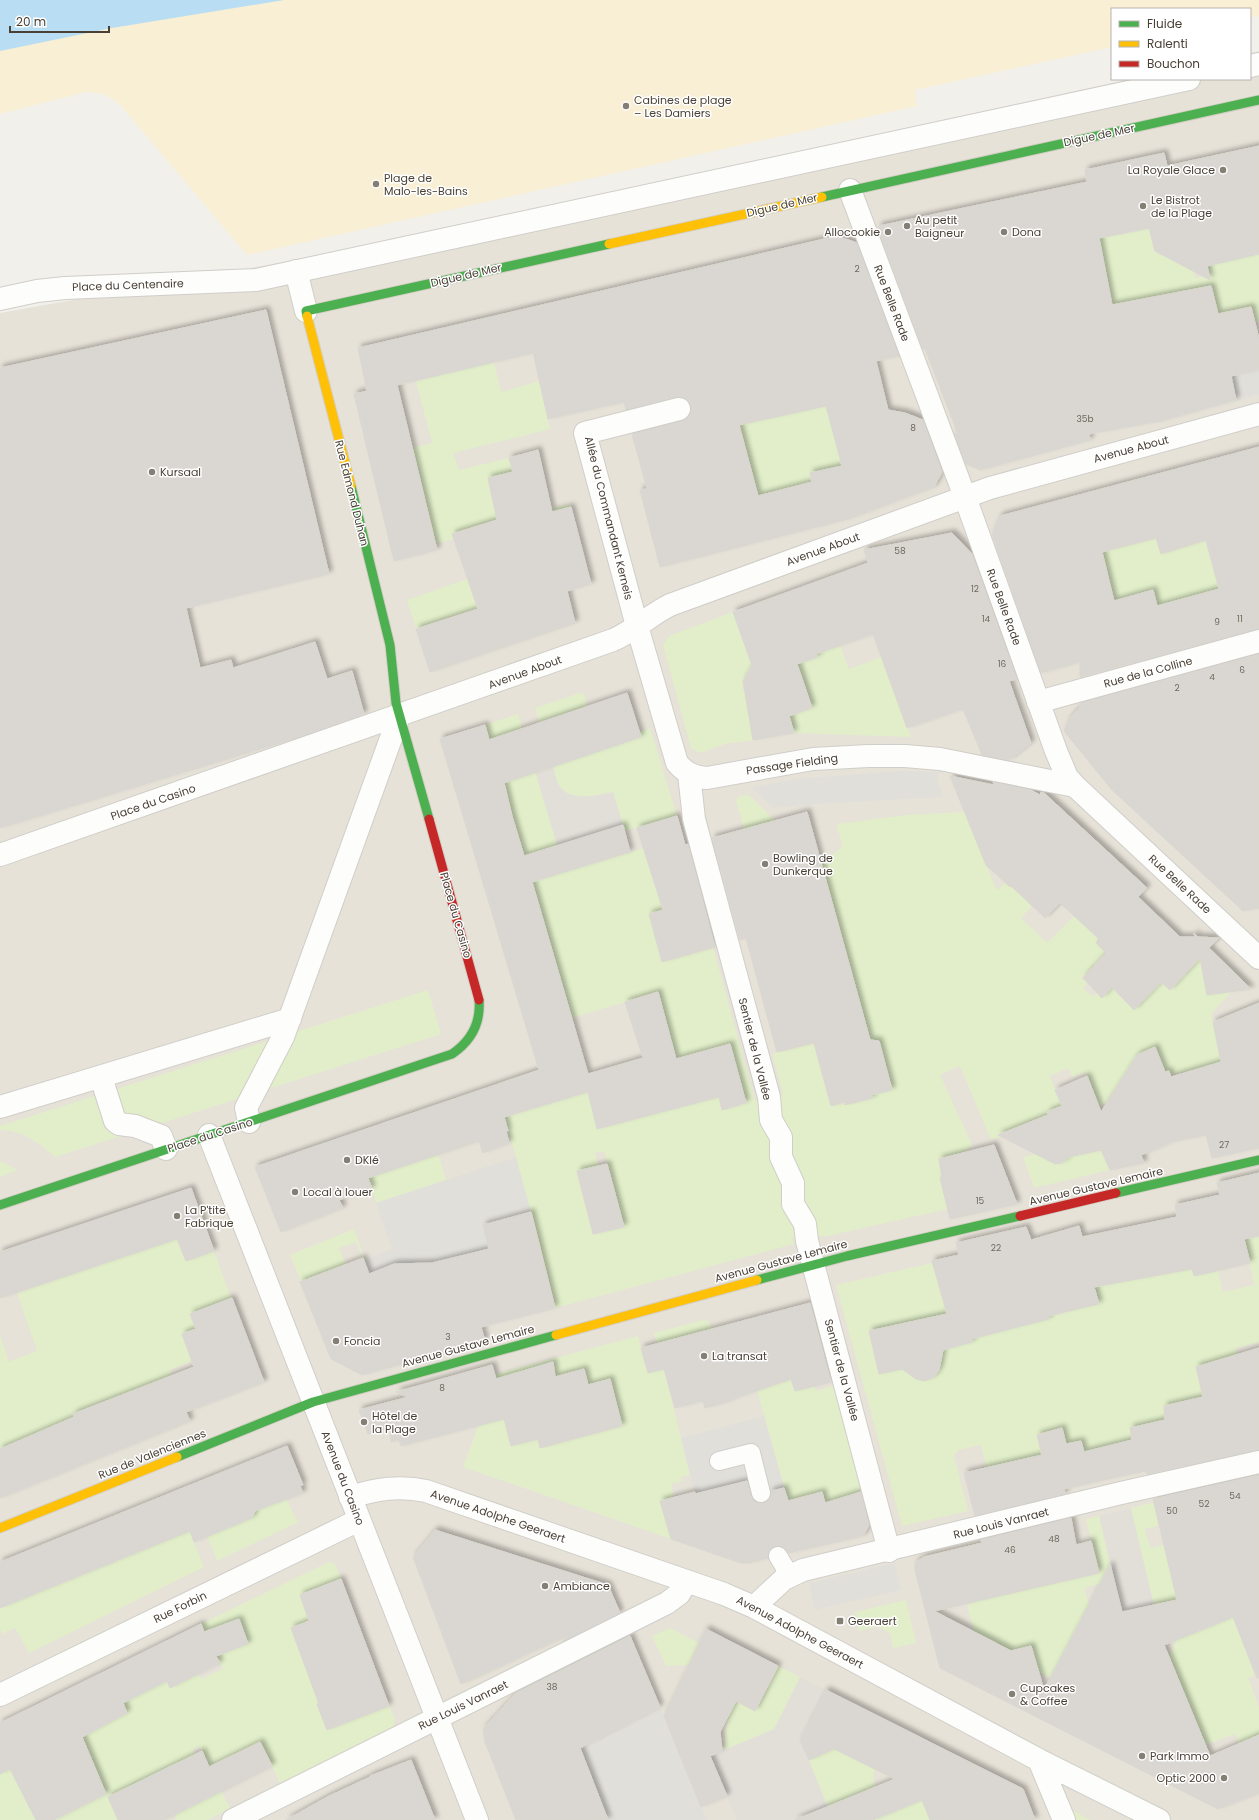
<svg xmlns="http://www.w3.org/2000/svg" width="1259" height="1820" font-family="Poppins,sans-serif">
<defs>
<filter id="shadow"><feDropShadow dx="3.5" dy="-3.5" stdDeviation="2" flood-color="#0004"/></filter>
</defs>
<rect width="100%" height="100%" fill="#f2f0eb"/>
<!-- residential -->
<path fill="#e7e2d8" d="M1259,51V1820H0V313L350,250L1130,79H1250V53Z"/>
<!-- industrial -->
<path fill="#e2dfd9" d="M553,767L559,786L565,791L572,795L584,796L613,791L623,825L557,845L535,773Z
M1131,1508L1156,1615L1087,1671L1121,1609L1099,1516Z
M800,1677L826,1690L800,1741L828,1806L799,1817L800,1820H737L710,1756L774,1729Z"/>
<!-- green -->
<path fill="#e1eec9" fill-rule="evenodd" d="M1149,229L1154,251L1157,252L1184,246L1187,243L1195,278L1209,275L1207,266L1259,254V321L1255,322L1251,307L1217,314L1211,286L1113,305L1099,238Z
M580,342L588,379L541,390L550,429L453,453L459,470L509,458L513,472L488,479L497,522L570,504L571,507L528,519L524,593L416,629L407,600L496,569L452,535L454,539L435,544L412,448L432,443L416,381L494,362L501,392L539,381L532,353Z
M826,372L847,487L812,482L758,496L739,425L781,416L774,391Z
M1204,536L1219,590L1158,607L1153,590L1115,600L1101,549L1156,538L1159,548L1173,545L1175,550L1192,544Z
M733,612L751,665L758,663C750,671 742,678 743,690L746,691L758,714L749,715L753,740L725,744L700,753L691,748L663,645L669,636Z
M839,642L849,669L882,657L911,737L794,733L789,716L812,708L794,657L810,660L817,657L815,650Z
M583,692L587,706L539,722L535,708Z
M518,714L565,872L644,848L665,909L649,914L658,944L713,947L755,1101L764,1099L795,1215L796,1237L792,1238L794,1244L555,1308L516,1157L503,1115L565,1080L719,1097L722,1110L746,1103L730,1044L667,1061L670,1038L660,1002H625L572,1018L485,725ZM604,1151L624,1227L594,1234L577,1172L598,1166L595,1153Z
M650,728L677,816L625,831L613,792C597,795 569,803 559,785C556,780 555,773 553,767L641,737L639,732Z
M749,795L776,821L744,829L736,800L740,796Z
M964,812L997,891L1005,883L1010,887L1014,883L1054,882L1021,918L1047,943L1074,916L1103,934L1096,943L1106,953L1082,978L1087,983L1083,988L1093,997L1097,993L1102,997L1111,988L1131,1007L1138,1006L1161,982L1171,990L1209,948L1243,979L1211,1014L1227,1085L1199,1074L1197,1069L1170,1075L1169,1071L1165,1072L1154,1048L1137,1055L1140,1064L1118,1098L1099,1106L1085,1072L1072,1077L1068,1068L1050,1076L1062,1106L1047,1112L1049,1116L1028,1123V1125L991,1140L960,1066L940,1075L972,1145L967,1149L968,1151L939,1159L948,1209L823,1237L822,1236H814L772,1096L783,1093L772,1054L795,1047L863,1016L821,864L842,847L837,824L907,815ZM849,1035L879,1041L891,1090L871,1095L872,1098L846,1105L845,1102L831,1106L814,1045Z
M428,990L441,1034L55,1157C39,1143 22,1130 0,1130V1126Z
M1101,1150L1110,1170L1034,1188L1023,1157L1043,1153L1047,1161L1057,1164L1068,1155Z
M438,1154L446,1180L376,1203L368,1178Z
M0,1162L5,1163L17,1170L0,1177Z
M354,1229L365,1260L348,1267L363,1258L356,1242L339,1248L346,1265L301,1282L290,1255Z
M186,1236L180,1246L185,1261L214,1251L231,1298L190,1314L196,1329L182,1334L192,1361L170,1370L172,1376L109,1406L106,1400L73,1414L77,1425L37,1433L0,1449V1335L9,1362L37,1351L17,1293Z
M1259,1236V1342L1236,1348L1237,1357L1206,1398L1164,1406L1165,1420L1130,1428L1132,1439L1084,1452L1081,1441L1066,1444L1062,1429L1042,1455L987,1468L981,1445L958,1450L954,1456L968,1511L902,1526L836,1285L932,1263L939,1286L955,1283L989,1335L1049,1319L1046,1308L1098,1304L1093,1282L1128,1281L1162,1275L1190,1260L1194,1276L1218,1271L1223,1292L1254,1285L1244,1239Z
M703,1320L708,1321L713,1329L657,1344L654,1333Z
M638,1336L648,1373L664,1369L690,1475L681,1477V1482L671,1484L674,1498L660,1502L671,1539L463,1467L478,1426L504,1419L538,1439L540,1448L622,1426L609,1380L588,1385L584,1369L555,1377V1375L500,1391L495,1374Z
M791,1380L795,1391L814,1386L816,1391L833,1386L862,1492L825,1503L822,1492L788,1501L757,1390Z
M1246,1481L1249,1493L1157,1515L1159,1526L1145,1529L1150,1548L1164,1545L1167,1555L1213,1544L1217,1559L1232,1555L1229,1540L1259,1533V1579L1243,1584L1259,1627L1240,1634L1255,1675L1248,1678L1259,1707V1735L1255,1737L1259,1747V1793L1235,1734L1205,1745L1170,1659L1168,1657L1181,1631L1192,1626L1195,1633L1241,1614L1233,1596L1228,1597L1224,1589L1154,1605L1131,1508Z
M286,1499L298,1522L217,1561L207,1536L194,1542L204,1567L29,1653L15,1628L2,1634L0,1628V1608L203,1526L231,1527L252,1518L254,1512L252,1505Z
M1099,1516L1114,1580L1084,1588L1090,1607L1052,1679L1033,1669L1036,1663L1031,1646L1020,1649L1017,1655L976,1639L967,1605L971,1604L969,1594L1096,1560L1086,1519Z
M329,1562L335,1564L341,1579L300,1595L309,1621L291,1628L300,1653L338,1696L317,1705L327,1730L389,1706L395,1720L393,1727L280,1783L260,1742L209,1767L199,1746L193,1749L195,1755L108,1797L118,1820H0V1774L44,1756L127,1713L123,1703L167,1681L171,1688L198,1674L201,1679L223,1669L201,1624Z
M906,1600L916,1643L893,1648L890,1633L877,1626L859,1631L855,1612Z
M670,1628L699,1643L689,1665L666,1666L652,1636Z
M778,1666L800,1677L774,1729L724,1750L728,1716L736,1702L755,1711Z
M825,1744L875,1769L873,1777L875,1787L851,1796L855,1807L833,1820L809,1760L819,1756Z
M221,1791L230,1808L208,1820H176L174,1815Z
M922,1800L930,1820H873Z
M1074,1811L1090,1820H1075Z"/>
<!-- sand -->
<path fill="#f8efd4" d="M0,0H1259V16L1250,18V9H1112V47L915,90L917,106L247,255L122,107C112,96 101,92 86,92L0,114Z"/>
<!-- parking -->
<path fill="#e1dfda" d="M1259,370V394L1236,401L1231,375Z
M898,771L943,772L938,774L937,778L942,794V797L816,804L774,808L750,787L797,779Z
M516,1157L531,1212L489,1249L432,1263L353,1280L348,1267L392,1249L376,1203Z
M764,1416L784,1488L767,1492L749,1481L719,1488L699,1509L681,1438Z
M895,1563L901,1590L815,1610L809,1583Z
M660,1707L707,1820H608L604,1810L595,1814L583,1787L594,1781L580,1748Z"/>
<!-- water -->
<path fill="#b9def3" d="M0,0H284L112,28L0,51Z"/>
<!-- building -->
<path fill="#dad7d2" stroke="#dad7d1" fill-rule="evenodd" filter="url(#shadow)" d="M1259,146V254L1207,266L1210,280L1155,251L1149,228L1099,238L1112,305L1211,286L1218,314L1251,307L1259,339V370L1231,376L1236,400L1161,421L1089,434L1090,440L980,470L966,464L954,433L958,434L925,349H923L878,229L879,226L1087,182L1085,170L1164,153L1167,166Z
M837,236L857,243L899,356L876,361L888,410L905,413L923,420L942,472L934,487L848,519L660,567L640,490L647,489L632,434L682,421L687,418L691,412V406L688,401L683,397H676L626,410L624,402L548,419L533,353L397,385L437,550L394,561L354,394L367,391L358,348ZM826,406L842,466L810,473L812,482L758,496L739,425Z
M266,310L329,574L186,608L200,668L231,660L233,668L315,642L327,679L352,671L364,714L306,735L0,828V368Z
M1259,447V629L1080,677V662L1041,673L992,534L1000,516ZM1156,538L1161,554L1206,540L1219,589L1157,606L1153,590L1114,601L1102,552Z
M538,450L552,512L571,507L591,584L567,591L575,623L430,672L416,629L478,609L452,534L497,520L488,478L513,472L509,458Z
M952,533L972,554L1017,679L1009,681L1031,743L1009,760L982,755L963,709L907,728L873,634L816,654L818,657L797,664L812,708L789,716L794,733L753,740L743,681L752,665L733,612L868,563L864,550Z
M1259,654V908L1243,911L1112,790L1064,731L1069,719L1080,707V703Z
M627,693L641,737L504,783L512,816L524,856L623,825L630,852L532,882L588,1074L643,1058L625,1002L658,992L676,1059L730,1044L746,1103L722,1110L719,1097L597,1129L588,1092L504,1117L508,1131H506L509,1143L483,1153L479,1141L368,1178L372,1189L339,1200L343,1208L281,1232L255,1167L539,1070L440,739L485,725L489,740Z
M950,776L994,785L993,782L1031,790L1040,795L1041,792L1044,793L1147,888L1138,897L1180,937H1195L1194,933L1198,937L1219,938L1209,948L1251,989L1207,995L1200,958L1170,990L1161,982L1134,1010L1112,987L1102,998L1083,978L1106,953L1096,943L1099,939L1060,903L1045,918L1011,886L1010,887L986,865Z
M807,812L870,1040L879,1041L892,1090L871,1095L873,1098L845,1105V1102L831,1106L814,1043L777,1052L746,938L740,940L712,838Z
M677,816L685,845L688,844L715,947L662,962L649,914L663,910L637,828Z
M1259,1003V1148L1212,1158L1206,1135L1172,1142L1141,1155L1144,1163L1110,1170L1101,1150L1069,1157L1062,1163L1055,1164L998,1135L1048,1115L1047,1112L1062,1106L1055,1090L1087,1076L1101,1112L1137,1055L1155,1047L1165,1072L1169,1071L1171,1077L1221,1062L1213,1022Z
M994,1145L1017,1204L950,1219L940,1178L942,1177L939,1159Z
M607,1164L624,1227L593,1234L577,1171Z
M1259,1173V1236L1244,1239L1250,1263L1194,1276L1192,1269L1094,1287L1099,1304L1048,1316L1049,1319L971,1339L973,1342L943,1350L939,1370L934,1377L930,1379L924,1381L916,1379L902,1369L879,1374L869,1331L947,1314L932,1261L959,1255L956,1243L1026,1227L1031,1240L1079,1226L1082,1237L1177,1217L1175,1205L1220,1195L1217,1183Z
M191,1188L214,1251L186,1261L177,1239L0,1298V1252Z
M531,1212L555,1308L481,1327L485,1341L362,1375L331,1359L300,1282L363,1258L369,1274L394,1264L432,1263L489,1249L483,1225Z
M232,1298L264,1382L186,1412L190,1421L0,1498V1449L74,1417L73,1414L194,1367L182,1334L196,1329L190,1314Z
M810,1303L831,1382L795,1391L791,1379L730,1400V1401L705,1408L703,1401L675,1408L664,1369L648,1373L641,1348Z
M1259,1348V1450L1147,1474L1146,1471L1117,1477L1064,1489L1065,1494L975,1516L964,1473L1042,1455L1037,1435L1062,1428L1066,1444L1081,1441L1084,1452L1132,1440L1130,1428L1165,1420L1164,1406L1203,1397L1196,1367Z
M553,1362L555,1377L584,1369L588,1385L610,1379L622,1426L540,1448L538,1439L511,1446L504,1419L401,1446L399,1440L391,1442L390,1428L368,1434L359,1410L408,1397L396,1392L492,1365L496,1379Z
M287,1446L303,1485L300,1486L303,1493L255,1511L252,1518L194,1542L190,1531L0,1608V1562Z
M1259,1475V1678H1257L1233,1617L1164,1645L1210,1756L1259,1735V1793L1218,1809L940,1668L915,1570V1563L924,1557L982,1543L981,1540L1071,1518L1076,1545L1091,1541L1099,1573L934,1611L1011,1651L1031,1646L1044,1690L1110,1564L1122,1612L1177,1600L1153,1499Z
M747,1481L751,1496L754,1501L758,1503H764L769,1500L771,1491L784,1488L788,1501L822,1492L825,1503L861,1492L869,1525L863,1536L789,1553L783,1547L777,1546L769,1551L768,1558L748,1563H741L671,1539L660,1501L695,1492V1494Z
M435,1530L608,1585L620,1613L562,1642L568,1635L461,1684L413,1557Z
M341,1579L389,1706L327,1730L317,1704H319L291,1628L309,1621L300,1595Z
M239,1619L248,1644L216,1656L220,1663L170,1688L167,1681L123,1703L127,1713L82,1737L106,1794L54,1820H36L10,1769L0,1774V1723L201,1624L204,1632Z
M706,1629L778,1666L755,1711L736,1701L720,1732L722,1751L710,1756L727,1796L701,1807L664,1716Z
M630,1636L660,1707L580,1748L608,1820H516L485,1742L483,1729L516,1693Z
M826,1690L1023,1789L1035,1820H930L922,1800L873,1820H795L895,1779L834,1749L809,1760L800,1741Z
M260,1742L272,1766L164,1820H118L108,1797L202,1751L209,1767Z
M411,1760L435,1820H286L329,1796L370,1777V1776Z"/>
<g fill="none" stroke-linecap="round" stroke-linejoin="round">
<defs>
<path id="lane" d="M719,1461L751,1453L761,1493
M778,1556L790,1576"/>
<path id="street" d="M1250,66L1259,64
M850,190L965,497L1056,751L1067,777L1075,786L1259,958
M296,271L306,311
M0,299L37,291L65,288L256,280L1189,79
M679,409L585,433L637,626L677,763C686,773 693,777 707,778L813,759L868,756H905L940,759L1075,786
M1038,702L1259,641
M689,774L694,819L769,1097L771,1120L781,1137V1157L793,1183V1204L805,1224L807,1241L889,1551
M0,855L613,640C634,631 650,615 670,605L990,488L1259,414
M101,1077L115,1121L119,1124L135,1126L161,1136L166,1149
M0,1107L290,1019
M249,1122L246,1108L283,1037L399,716
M209,1135L477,1820
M350,1497C377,1489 399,1485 426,1491L724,1594L754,1607L1039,1760L1159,1820
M754,1607L784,1579L803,1570L1121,1493L1259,1462
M0,1695L359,1520
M1039,1760L1064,1820
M233,1820L667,1603L679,1594L687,1581"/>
<path id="fast" d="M822,197L1259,100
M307,316L306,311L609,244
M351,486L390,645L396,703L429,819
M1116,1193L1259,1160
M0,1205L452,1054C471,1041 481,1024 479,1000
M757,1280L847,1256L1020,1216
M177,1457L313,1402L556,1335"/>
<path id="slow" d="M609,244L822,197
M307,316L351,486
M556,1335L757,1280
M0,1528L177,1457"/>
<path id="jam" d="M429,819L479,1000
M1020,1216L1116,1193"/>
</defs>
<!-- lane casing -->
<use href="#lane" stroke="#d0cec9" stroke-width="20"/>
<!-- street casing -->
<use href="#street" stroke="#d0cec9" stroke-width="24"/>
<!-- fast casing -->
<use href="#fast" stroke="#d3cec3" stroke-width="11"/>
<!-- slow casing -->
<use href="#slow" stroke="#d3cec3" stroke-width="11"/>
<!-- jam casing -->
<use href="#jam" stroke="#d3cec3" stroke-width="11"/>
<!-- lane -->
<use href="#lane" stroke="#fdfdfc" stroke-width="18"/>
<!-- street -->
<use href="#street" stroke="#fdfdfc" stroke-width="22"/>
<!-- fast -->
<use href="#fast" stroke="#4caf50" stroke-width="9"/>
<!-- slow -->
<use href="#slow" stroke="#ffc107" stroke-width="9"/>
<!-- jam -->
<use href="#jam" stroke="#c62828" stroke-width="9"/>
</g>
<!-- markers -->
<g fill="#857e75" stroke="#fff" stroke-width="1.5">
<circle cx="626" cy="106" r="4"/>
<circle cx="1223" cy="170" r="4"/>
<circle cx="376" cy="184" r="4"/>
<circle cx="1143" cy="206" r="4"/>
<circle cx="907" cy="226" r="4"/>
<circle cx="888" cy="232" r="4"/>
<circle cx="1004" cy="232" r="4"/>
<circle cx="152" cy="472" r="4"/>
<circle cx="765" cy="864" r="4"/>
<circle cx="347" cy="1160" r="4"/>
<circle cx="295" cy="1192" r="4"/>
<circle cx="177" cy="1216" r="4"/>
<circle cx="336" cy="1341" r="4"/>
<circle cx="704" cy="1356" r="4"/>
<circle cx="364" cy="1422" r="4"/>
<circle cx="545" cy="1586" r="4"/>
<rect x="836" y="1617" width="8" height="8" rx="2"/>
<circle cx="1012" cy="1694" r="4"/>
<circle cx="1142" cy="1756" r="4"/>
<circle cx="1224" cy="1778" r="4"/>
</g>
<g text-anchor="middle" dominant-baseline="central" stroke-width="3" stroke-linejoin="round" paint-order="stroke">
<!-- number labels -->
<g font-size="9" fill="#70685e">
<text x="857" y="269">2</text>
<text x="1085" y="419">35b</text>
<text x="913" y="428">8</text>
<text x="900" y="551">58</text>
<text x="975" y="589">12</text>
<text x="986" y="619">14</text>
<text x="1240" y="619">11</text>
<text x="1217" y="622">9</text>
<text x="1002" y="664">16</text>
<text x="1242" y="670">6</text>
<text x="1212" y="677">4</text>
<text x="1177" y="688">2</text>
<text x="1224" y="1145">27</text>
<text x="980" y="1201">15</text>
<text x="996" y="1248">22</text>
<text x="448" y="1337">3</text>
<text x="442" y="1388">8</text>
<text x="1235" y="1496">54</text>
<text x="1204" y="1504">52</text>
<text x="1172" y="1511">50</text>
<text x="1054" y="1539">48</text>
<text x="1010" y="1550">46</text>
<text x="552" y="1687">38</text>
</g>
<!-- poi labels -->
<g font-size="11" fill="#4a4136" stroke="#fff" text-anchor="start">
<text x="634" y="100">Cabines de plage<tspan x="634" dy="13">– Les Damiers</tspan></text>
<text x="1215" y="170" text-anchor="end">La Royale Glace</text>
<text x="384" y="178">Plage de<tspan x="384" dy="13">Malo-les-Bains</tspan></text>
<text x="1151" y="200">Le Bistrot<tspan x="1151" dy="13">de la Plage</tspan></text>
<text x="915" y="220">Au petit<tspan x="915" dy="13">Baigneur</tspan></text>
<text x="880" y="232" text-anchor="end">Allocookie</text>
<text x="1012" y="232">Dona</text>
<text x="160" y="472">Kursaal</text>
<text x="773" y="858">Bowling de<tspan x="773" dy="13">Dunkerque</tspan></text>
<text x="355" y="1160">DKlé</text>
<text x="303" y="1192">Local à louer</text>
<text x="185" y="1210">La P'tite<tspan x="185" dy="13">Fabrique</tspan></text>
<text x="344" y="1341">Foncia</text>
<text x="712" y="1356">La transat</text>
<text x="372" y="1416">Hôtel de<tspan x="372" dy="13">la Plage</tspan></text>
<text x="553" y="1586">Ambiance</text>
<text x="848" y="1621">Geeraert</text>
<text x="1020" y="1688">Cupcakes<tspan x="1020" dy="13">&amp; Coffee</tspan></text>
<text x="1150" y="1756">Park Immo</text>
<text x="1216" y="1778" text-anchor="end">Optic 2000</text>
</g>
<!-- street labels -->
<g font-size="11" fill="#4a4136" stroke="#fff">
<text transform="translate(1099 135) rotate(-12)">Digue de Mer</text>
<text transform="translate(782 205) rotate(-13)">Digue de Mer</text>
<text transform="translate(466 275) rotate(-13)">Digue de Mer</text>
<text transform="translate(128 285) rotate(-2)">Place du Centenaire</text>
<text transform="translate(892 303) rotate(69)">Rue Belle Rade</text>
<text transform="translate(1131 449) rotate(-15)">Avenue About</text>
<text transform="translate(352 493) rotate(76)">Rue Edmond Duhan</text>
<text transform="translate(609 518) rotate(76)">Allée du Commandant Kerneis</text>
<text transform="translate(823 549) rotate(-20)">Avenue About</text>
<text transform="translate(1004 607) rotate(70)">Rue Belle Rade</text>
<text transform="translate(525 672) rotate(-20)">Avenue About</text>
<text transform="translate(1148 672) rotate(-15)">Rue de la Colline</text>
<text transform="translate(792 764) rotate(-8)">Passage Fielding</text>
<text transform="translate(153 802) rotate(-19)">Place du Casino</text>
<text transform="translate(1180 884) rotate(43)">Rue Belle Rade</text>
<text transform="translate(456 915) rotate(74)">Place du Casino</text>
<text transform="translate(755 1049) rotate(76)">Sentier de la Vallée</text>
<text transform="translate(210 1135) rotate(-18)">Place du Casino</text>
<text transform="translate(1096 1186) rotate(-13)">Avenue Gustave Lemaire</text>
<text transform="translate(781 1261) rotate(-15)">Avenue Gustave Lemaire</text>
<text transform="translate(468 1346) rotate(-15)">Avenue Gustave Lemaire</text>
<text transform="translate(842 1370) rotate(75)">Sentier de la Vallée</text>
<text transform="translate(152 1454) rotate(-22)">Rue de Valenciennes</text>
<text transform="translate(343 1478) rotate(69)">Avenue du Casino</text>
<text transform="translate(498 1516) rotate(19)">Avenue Adolphe Geeraert</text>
<text transform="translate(1001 1523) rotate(-14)">Rue Louis Vanraet</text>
<text transform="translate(180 1607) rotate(-26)">Rue Forbin</text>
<text transform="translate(800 1632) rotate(28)">Avenue Adolphe Geeraert</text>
<text transform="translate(463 1705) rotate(-26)">Rue Louis Vanraet</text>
</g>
</g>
<!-- legend -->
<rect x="1111" y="8" width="140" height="72" fill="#ffffff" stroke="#b7b3af"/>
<rect x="1119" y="21" width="20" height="6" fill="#4caf50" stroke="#b7b3af"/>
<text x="1147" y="28" font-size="12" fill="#4a4136">Fluide</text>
<rect x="1119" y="41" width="20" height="6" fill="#ffc107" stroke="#b7b3af"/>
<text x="1147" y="48" font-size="12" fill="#4a4136">Ralenti</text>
<rect x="1119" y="61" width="20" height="6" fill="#c62828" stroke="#b7b3af"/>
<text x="1147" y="68" font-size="12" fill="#4a4136">Bouchon</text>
<!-- scale -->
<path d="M10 26v6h99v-6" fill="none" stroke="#4a4136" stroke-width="2"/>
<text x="16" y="26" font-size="12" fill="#4a4136" stroke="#ffffff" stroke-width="3" paint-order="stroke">20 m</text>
</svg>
